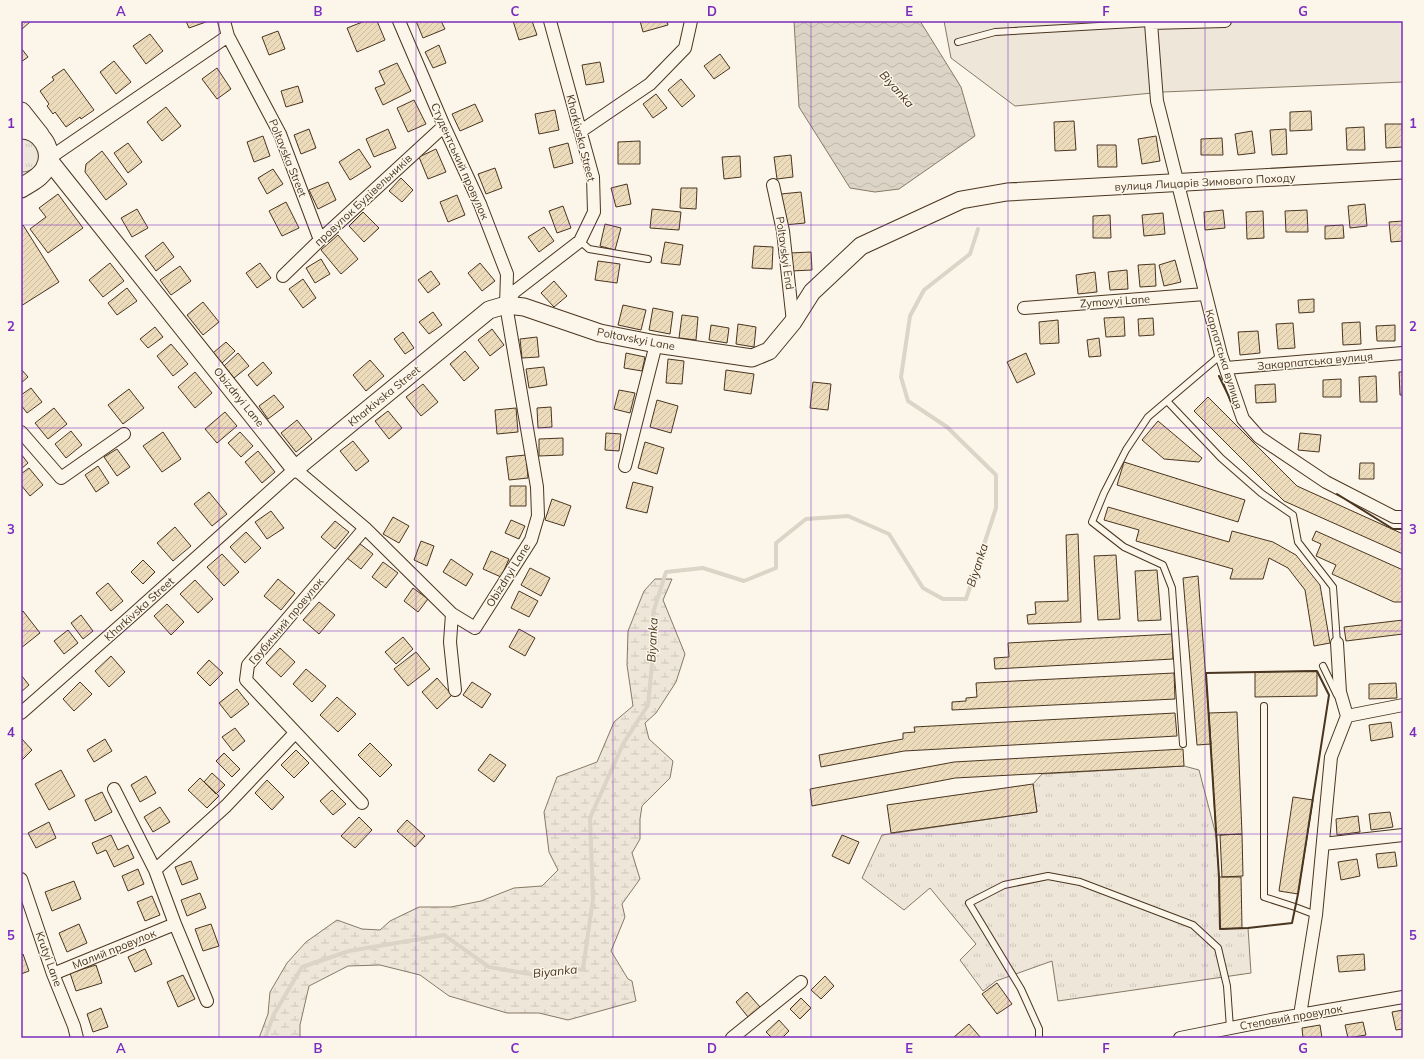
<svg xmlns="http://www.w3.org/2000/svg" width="1424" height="1059" font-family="Mulish,sans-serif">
<defs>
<pattern id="grass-tufts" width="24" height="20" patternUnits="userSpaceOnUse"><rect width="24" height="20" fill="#ede6d9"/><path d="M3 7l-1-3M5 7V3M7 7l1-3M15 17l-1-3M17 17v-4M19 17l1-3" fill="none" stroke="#cdc6ba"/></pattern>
<pattern id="wetland-marsh" width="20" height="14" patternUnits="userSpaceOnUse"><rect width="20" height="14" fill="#ede6d9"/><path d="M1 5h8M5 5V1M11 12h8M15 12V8" fill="none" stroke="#cdc6ba"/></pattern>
<pattern id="water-waves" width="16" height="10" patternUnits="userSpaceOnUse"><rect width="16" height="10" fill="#dcd4c6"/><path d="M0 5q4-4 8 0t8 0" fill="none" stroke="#beb7aa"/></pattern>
<pattern id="building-hatch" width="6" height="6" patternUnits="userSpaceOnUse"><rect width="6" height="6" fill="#ecdcbc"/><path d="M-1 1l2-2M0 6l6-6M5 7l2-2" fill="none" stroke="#ccbda1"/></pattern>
</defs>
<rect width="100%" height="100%" fill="#fbf6e9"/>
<!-- grass -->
<path fill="url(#grass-tufts)" stroke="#887966" d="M21,138C46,140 44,173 21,172Z
M1184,766L1199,770L1216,835L1219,877L1220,929L1248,928L1251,973L1058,1001L1052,961L996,981L983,991L960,960L976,944L930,888L904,910L862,878L882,835L1037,812L1033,784L1042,774Z"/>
<!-- wetland -->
<path fill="url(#wetland-marsh)" stroke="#887966" d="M655,579H672L663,600L685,654L676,682L656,713L645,723L649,739L673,761L670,778L642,806L640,819V839L632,853L640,879L622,904L625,917L611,951L628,979L632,981L636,1001L568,1020L539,1013H507L449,996L420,975L380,965L348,966L309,986L300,1025V1038H259L268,1014L270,992L287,963L306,942L337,920L362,929L380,930L390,921L419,907H451L481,901L514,888L542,886L558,870L549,852L544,812L557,777L597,762L614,722L633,706L627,665L628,631L644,591Z"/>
<!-- garden -->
<path fill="#ede6d9" stroke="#887966" d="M944,21H1403V82L1163,92L1015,106L951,58Z"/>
<!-- water -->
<path fill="url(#water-waves)" stroke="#887966" d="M794,21H920L961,87L975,136L899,189L875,192L850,188L799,107Z"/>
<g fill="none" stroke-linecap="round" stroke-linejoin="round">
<!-- stream -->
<path stroke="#dcd4c6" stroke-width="4" d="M265,1038L274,1014L302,967L349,951L444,935L489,967L535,975L583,969L593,899L590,818L623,744L648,705L652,664L653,613L666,572L703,568L744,581L776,568V543L806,519L848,516L889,534L923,588L943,599H966L996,508V475L947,427L908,401L901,377L910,316L924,290L970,254L978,229"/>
</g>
<!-- building -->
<path fill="url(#building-hatch)" stroke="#4a3520" d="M21,21H31L21,30Z
M186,21H206V22L189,28Z
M365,21H377L385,40L357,52L347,28Z
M416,21H441L445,29L423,38Z
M513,21H532L537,35L519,40Z
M640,21H667L668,25L643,32Z
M278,31L285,49L269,55L262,37Z
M150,34L163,51L146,64L133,46Z
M439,45L446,63L433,68L425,52Z
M21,48L28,57L21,62Z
M720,54L730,68L714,79L704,66Z
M114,61L131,82L116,94L100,72Z
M600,62L604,82L586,85L582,65Z
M397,63L411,91L383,105L375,88L385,84L379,71Z
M217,68L231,89L217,99L202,79Z
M64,69L94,110L81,119L80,117L66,127L55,112L53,114L47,106L49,104L40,91L54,80L52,77Z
M681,79L695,96L682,107L668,90Z
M298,86L303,102L286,107L281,91Z
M656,94L667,108L653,118L643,104Z
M414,100L426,124L408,132L397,108Z
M475,104L483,121L460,131L452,114Z
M166,107L181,126L162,141L147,122Z
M555,110L559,130L539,134L535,114Z
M1311,111L1312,130L1290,131V112Z
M1074,121L1076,150L1055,151L1054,122Z
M1385,124H1402L1403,147L1386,148Z
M1364,127L1365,150H1347L1346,128Z
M309,129L316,148L301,154L294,135Z
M388,129L396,148L374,157L366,139Z
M1286,129L1287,154L1272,155L1270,130Z
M1252,131L1255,153L1238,155L1235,134Z
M263,136L270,156L254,162L247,142Z
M1156,136L1160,161L1142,164L1138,139Z
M1222,138L1223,155H1201V139Z
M640,141V164H618V142Z
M128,143L142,162L128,173L114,153Z
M568,143L573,163L554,168L549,148Z
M1097,145H1116L1117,167H1098Z
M359,149L371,167L350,180L339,162Z
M436,149L446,172L428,179L419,157Z
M102,151L127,184L106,200L85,172L86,164Z
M791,155L793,177L777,179L774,157Z
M740,156L741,177L724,179L722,157Z
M495,168L502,188L486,194L478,174Z
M273,169L283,184L267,194L258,178Z
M401,178L413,190L402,202L389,191Z
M328,182L336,200L318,209L309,190Z
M627,184L631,204L616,207L611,188Z
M681,188H697L696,209L680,208Z
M801,192L805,223L785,225L781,194Z
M58,194L83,228L48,253L30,229L46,217L39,208Z
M457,195L465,215L448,222L440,202Z
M286,202L299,228L282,236L269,211Z
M1365,204L1367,226L1350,228L1348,206Z
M563,206L571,228L557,233L549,211Z
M137,209L148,228L132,237L121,218Z
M652,209L681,212L679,230L650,228Z
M1223,210L1225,228L1205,230L1204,212Z
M1307,210L1308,232H1286L1285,211Z
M1263,211L1264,238L1247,239L1246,212Z
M363,212L379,228L364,242L349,226Z
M1163,213L1165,234L1144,236L1142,215Z
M1110,215L1111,238H1093V216Z
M1403,221V241L1391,242L1389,222Z
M605,224L621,228L615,250L600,246Z
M23,225L59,282L21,306V226Z
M1343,225L1344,238L1325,239V226Z
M544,227L554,241L539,252L528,237Z
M338,235L358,259L341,274L321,250Z
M163,242L174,257L156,271L145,256Z
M665,242L683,245L680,265L661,263Z
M754,246L773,247L772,269L752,268Z
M811,252L812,270L791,271L790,253Z
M321,259L330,274L315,283L306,268Z
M1175,260L1181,282L1164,286L1159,265Z
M598,261L620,264L617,283L595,280Z
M110,263L124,281L103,297L89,280Z
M260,263L271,278L257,288L246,273Z
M480,263L495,281L482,291L468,273Z
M1155,264L1156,286L1140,287L1138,265Z
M180,266L191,281L171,295L160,280Z
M1127,270L1128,289L1110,290L1108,272Z
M431,271L440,284L428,293L418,280Z
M1095,272L1097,292L1078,294L1076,275Z
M303,279L316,298L303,308L289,289Z
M554,281L567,296L554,307L541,293Z
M127,288L137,301L117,315L108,303Z
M1314,299V312L1299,313L1298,300Z
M203,302L219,322L203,335L187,315Z
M623,305L646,310L641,330L618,325Z
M653,308L673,312L670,334L649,330Z
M433,312L442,325L429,334L419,322Z
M682,315L698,317L696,340L679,338Z
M1124,317L1125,336L1106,337L1104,318Z
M1153,318L1154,335L1139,336L1138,319Z
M1058,320L1059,343L1040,344L1039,322Z
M1360,322L1361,344L1343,345L1342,323Z
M1293,323L1295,348L1278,349L1276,324Z
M738,324L756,327L754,347L736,344Z
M711,325L729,328L727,343L709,340Z
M1395,325V341H1377L1376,326Z
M155,327L163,337L148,348L140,339Z
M492,329L504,345L490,356L478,340Z
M1258,331L1260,353L1240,355L1238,332Z
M403,332L414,348L405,354L394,339Z
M537,337L539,357L522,358L520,339Z
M1099,338L1101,356L1089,357L1087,340Z
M226,342L235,351L222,363L213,353Z
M171,344L188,364L173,376L157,356Z
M465,351L479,368L464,381L450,364Z
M238,353L249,366L234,378L224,366Z
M626,353L645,357L642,371L624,368Z
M1026,353L1035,374L1017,383L1007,362Z
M668,359L684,361L682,384L666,383Z
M370,360L384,376L366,391L353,375Z
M263,362L272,373L257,386L248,375Z
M544,367L547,385L529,388L526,369Z
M21,369L28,377L21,383Z
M726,370L754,374L751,394L724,390Z
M195,372L212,393L195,408L178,387Z
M1399,372H1403V395H1400Z
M1376,376L1377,402H1360L1359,377Z
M1341,379V397H1323V380Z
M813,382L831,384L828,410L810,408Z
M423,384L438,402L421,416L406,397Z
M1275,384L1276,402L1256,403L1255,385Z
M31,388L42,402L27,413L21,405V395Z
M129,389L144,408L123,424L108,405Z
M619,390L635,393L630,413L614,409Z
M274,395L284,407L268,419L259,406Z
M1208,397L1297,486L1403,534V554L1284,501L1194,411Z
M657,400L678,406L671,433L650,427Z
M551,407L552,427L538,428L537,408Z
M54,408L67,424L48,439L35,423Z
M516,408L518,432L497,434L495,410Z
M388,411L402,428L389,439L375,421Z
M225,412L237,426L217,443L205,429Z
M297,420L312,439L296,452L281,433Z
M1158,421L1202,458L1199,462L1164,459L1142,440Z
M71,431L82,445L66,458L55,444Z
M163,432L181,459L162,472L143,446Z
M240,432L253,446L241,457L228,443Z
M606,433L621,434L619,451L605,450Z
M1300,433L1321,435L1319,452L1298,450Z
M563,438V455L539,456V439Z
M353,441L369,461L356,471L340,451Z
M645,442L664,448L657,474L638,468Z
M117,449L130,467L117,476L104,457Z
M258,451L275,472L262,483L245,462Z
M21,454L28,463L21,469Z
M526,455L528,478L509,480L506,457Z
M1124,462L1245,500L1238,522L1117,485Z
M1360,463H1374V479H1359Z
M98,466L109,483L96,492L85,475Z
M29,468L43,485L30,496L21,485V474Z
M633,482L653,487L647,513L626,508Z
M510,486H526V506H510Z
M209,492L227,514L212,526L194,504Z
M552,499L571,506L564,526L545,520Z
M1108,507L1229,542L1232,531L1273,542L1296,555L1320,585L1330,643L1314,646L1305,590L1288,568L1269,558L1263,579H1230L1233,569L1136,541L1139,530L1104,520Z
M271,511L284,528L267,539L255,522Z
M393,517L409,526L399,543L383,534Z
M511,520L525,526L519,539L505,533Z
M335,521L349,532L335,549L321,537Z
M175,527L191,546L173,561L157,543Z
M1316,531L1403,570V602H1394L1332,574L1336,565L1316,556L1321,544L1312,540Z
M246,532L261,548L245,563L230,547Z
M1078,534L1081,622L1028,624L1027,615L1036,614L1035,602L1068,601L1066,535Z
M421,541L434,546L427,566L414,560Z
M359,543L373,554L361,569L347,558Z
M491,551L509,559L501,577L483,569Z
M222,554L239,572L224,586L207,567Z
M1116,555L1120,619L1098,620L1094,556Z
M451,559L473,574L466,586L443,572Z
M143,560L155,572L143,584L131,572Z
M383,562L398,573L386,588L372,577Z
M530,568L550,578L541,596L521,585Z
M1157,570L1161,620L1138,621L1135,571Z
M1198,576L1211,744L1197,745L1183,578Z
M278,579L295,593L281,610L264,596Z
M195,580L213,599L198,613L180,594Z
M108,583L123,601L111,611L96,593Z
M413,588L428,599L418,612L404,601Z
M519,591L538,601L529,617L511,608Z
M319,602L335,615L319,634L303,620Z
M167,604L184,622L171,635L154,616Z
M23,611L40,633L21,648V612Z
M81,615L93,631L83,639L71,623Z
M1403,620V634L1346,641L1344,627Z
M519,629L535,638L525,656L509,647Z
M68,630L78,643L64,654L54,641Z
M1172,634L1173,659L995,669L994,658L1009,657L1008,643Z
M403,637L413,649L396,664L385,652Z
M280,648L295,662L281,677L266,663Z
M416,652L430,669L408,686L394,669Z
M111,656L125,672L109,687L95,671Z
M209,660L223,673L210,686L197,673Z
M306,669L326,686L312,702L293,684Z
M1317,671V696L1255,697V672Z
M1174,673L1175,699L952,710V702L966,701V698L977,697L976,683Z
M21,675L29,685L21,692Z
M437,678L452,695L437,709L422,692Z
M80,682L92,694L74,711L63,699Z
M472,682L491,694L482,708L463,695Z
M1396,683L1397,698L1369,699V684Z
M237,689L249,704L231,718L219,703Z
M337,697L356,714L338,732L320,715Z
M1237,712L1242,834L1216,835L1209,713Z
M1175,713L1177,736L904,751L821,767L819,755L903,739V733L915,732L914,727Z
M1391,722L1393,737L1371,741L1369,725Z
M235,728L245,741L233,751L222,737Z
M21,738L32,750L21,761Z
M105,739L112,751L94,762L87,750Z
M370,743L392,765L380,777L358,755Z
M1183,749L1184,766L955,778L812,806L810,789L954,762Z
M296,750L309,763L294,778L281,765Z
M224,753L240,769L232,777L216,761Z
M490,754L506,765L494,782L478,770Z
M61,770L75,796L49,810L35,784Z
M212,773L225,785L216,794L204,782Z
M146,776L156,793L140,802L131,785Z
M200,778L219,796L207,808L188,790Z
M267,780L284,797L272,810L255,793Z
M1033,784L1037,812L891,833L887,805Z
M332,790L346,804L333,815L320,801Z
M102,792L112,812L95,821L85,800Z
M1293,797L1313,800L1298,894L1279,891Z
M160,807L170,822L153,832L144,817Z
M1390,812L1393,827L1371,830L1369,814Z
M1358,816L1360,832L1337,835L1336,819Z
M359,817L372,830L355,848L341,836Z
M407,820L425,836L415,847L397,831Z
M49,822L56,838L36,848L28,833Z
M1242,834L1243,876L1222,877L1220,835Z
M111,835L118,850L128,845L134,858L114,867L106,850L97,854L92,843Z
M842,835L859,842L849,864L832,856Z
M1395,852L1397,866L1378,868L1376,854Z
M1357,859L1360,876L1341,880L1338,862Z
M191,861L198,879L182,885L175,867Z
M138,869L144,884L128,891L122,876Z
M1219,877H1241L1242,928L1220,929Z
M74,881L81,899L52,911L45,892Z
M200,893L206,908L187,916L181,900Z
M152,896L160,915L145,921L137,902Z
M79,924L87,943L67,952L59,933Z
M211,924L219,946L203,951L195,929Z
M145,949L152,964L135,972L128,957Z
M23,954L29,971L21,974V955Z
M1364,954L1365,970L1339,972L1337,956Z
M96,965L102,983L76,991L70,973Z
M183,975L195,999L178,1007L167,982Z
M825,976L834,986L821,999L811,990Z
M997,983L1012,1004L997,1014L982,994Z
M747,992L760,1007L748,1017L736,1002Z
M801,998L811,1008L800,1019L790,1009Z
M101,1008L108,1027L93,1032L87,1014Z
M1403,1010V1029L1396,1030L1392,1012Z
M779,1020L789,1031L782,1038H772L766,1032Z
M1363,1022L1366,1035L1348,1038L1345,1025Z
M969,1024L981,1038H955L954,1037Z
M1320,1025L1322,1038H1303L1302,1028Z"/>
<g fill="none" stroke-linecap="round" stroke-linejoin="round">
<defs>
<path id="lane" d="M958,42L995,32L1151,23
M580,241L589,249L648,259
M1167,401L1221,458L1261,493L1293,515L1298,542L1333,587L1337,643
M1323,666L1337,695
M1264,706V897L1295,907L1316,915
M1183,744L1172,588L1163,565L1124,547L1092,522L1104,493L1126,450L1148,417L1221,355
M1039,1038V1029L1021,989L969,903L1004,885L1048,876L1080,882L1193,925L1218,948L1227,986L1230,1028"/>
<path id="street" d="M224,21L228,36L280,134L320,240
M1225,21L1151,23L1157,101L1221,355L1243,419L1259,437L1326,482L1394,517H1403
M581,131L650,84L685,48L691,21
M48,159L228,36
M773,185L783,231L793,322
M283,276L320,240L444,126
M507,304L514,292L580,241L594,212L593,177L550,21
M1024,308L1205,294
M1226,368L1403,353
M21,432L61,478L124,434
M625,466L656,344
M452,614L450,642L455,690
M21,713L129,618L295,469L365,528L452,614L475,628L531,540L538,516L537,487L506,305L507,274L480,204L444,126L399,21
M1347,716L1403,705
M114,789L155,870
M362,803L246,680L248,665L365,528
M1323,844L1403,835
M21,879L53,974L74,1026L77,1038
M53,974L175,924
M207,1001L175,924L155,870L226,806L295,733
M1300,1015L1316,915L1331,757L1347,716L1340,692L1337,643
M732,1038L801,982
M1180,1038L1271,1020L1403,997"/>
<path id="secondary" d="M48,159L295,469L489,310L506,305L524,307L600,333L656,344L752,358L769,351L793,322L812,292L861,246L961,200L1007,192L1403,170"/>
<path id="primary" d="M21,112L40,136
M21,129C41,129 55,151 45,169C40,178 29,183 21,188"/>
</defs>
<!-- lane casing -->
<use href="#lane" stroke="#4a3520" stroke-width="8"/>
<!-- street casing -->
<use href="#street" stroke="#4a3520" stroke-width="14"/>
<!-- secondary casing -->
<use href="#secondary" stroke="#4a3520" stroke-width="19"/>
<!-- primary casing -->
<use href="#primary" stroke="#4a3520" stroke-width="21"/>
<!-- lane -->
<use href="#lane" stroke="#fbf6e9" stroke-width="6"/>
<!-- street -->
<use href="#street" stroke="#fbf6e9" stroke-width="12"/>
<!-- secondary -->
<use href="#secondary" stroke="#fbf6e9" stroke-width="17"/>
<!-- primary -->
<use href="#primary" stroke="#fbf6e9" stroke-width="19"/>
<!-- wall -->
<path stroke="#4a3520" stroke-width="2" d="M1219,376L1232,403
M1337,494L1393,529H1403
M1317,671L1329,695L1298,894L1292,923L1248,928L1220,929L1219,877L1206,673Z"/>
</g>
<!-- grid -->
<path fill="none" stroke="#7b2cbf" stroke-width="1" stroke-opacity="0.55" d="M219,21V1038M416,21V1038M613,21V1038M811,21V1038M1008,21V1038M1205,21V1038M21,225H1403M21,428H1403M21,631H1403M21,834H1403"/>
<g text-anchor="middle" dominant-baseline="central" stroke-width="3" stroke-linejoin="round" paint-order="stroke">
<!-- street labels -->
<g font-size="11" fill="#4a3520" stroke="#fbf6e9">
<text transform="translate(581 138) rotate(76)">Kharkivska Street</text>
<text transform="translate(288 158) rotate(68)">Poltavska Street</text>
<text transform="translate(460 161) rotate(66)">Студентський провулок</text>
<text transform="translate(1205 182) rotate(-3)">вулиця Лицарів Зимового Походу</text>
<text transform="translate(363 200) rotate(-43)">провулок Будівельників</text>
<text transform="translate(785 253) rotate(82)">Poltavskyi End</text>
<text transform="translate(1115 301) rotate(-4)">Zymovyi Lane</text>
<text transform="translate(636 339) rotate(11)">Poltavskyi Lane</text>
<text transform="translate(1224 359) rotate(73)">Карпатська вулиця</text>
<text transform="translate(1315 361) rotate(-5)">Закарпатська вулиця</text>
<text transform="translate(384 396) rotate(-39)">Kharkivska Street</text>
<text transform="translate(239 397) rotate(51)">Obizdnyi Lane</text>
<text transform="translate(508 575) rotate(-58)">Obizdnyi Lane</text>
<text transform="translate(139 609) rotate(-42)">Kharkivska Street</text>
<text transform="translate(286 621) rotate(-50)">Гаубичний провулок</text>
<text transform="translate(114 949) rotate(-22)">Малий провулок</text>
<text transform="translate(49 959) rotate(70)">Krutyi Lane</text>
<text transform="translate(1291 1017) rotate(-10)">Степовий провулок</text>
</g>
<!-- water labels -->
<g font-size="12" font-style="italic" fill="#4a3520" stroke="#fbf6e9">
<text transform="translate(897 89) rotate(48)">Biyanka</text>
<text transform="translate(977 565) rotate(-72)">Biyanka</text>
<text transform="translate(652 640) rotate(-87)">Biyanka</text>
<text transform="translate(555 971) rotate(-6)">Biyanka</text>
</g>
</g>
<!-- border -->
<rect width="1424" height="1059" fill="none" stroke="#fbf6e9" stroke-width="44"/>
<rect x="22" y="22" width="1380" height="1015" fill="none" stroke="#7b2cbf" stroke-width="1.5"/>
<g font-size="13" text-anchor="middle" font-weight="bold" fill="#7b2cbf">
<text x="121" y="16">A</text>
<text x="318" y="16">B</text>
<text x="515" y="16">C</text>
<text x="712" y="16">D</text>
<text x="909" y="16">E</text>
<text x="1106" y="16">F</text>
<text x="1303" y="16">G</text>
<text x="11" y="128">1</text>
<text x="1413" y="128">1</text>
<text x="11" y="331">2</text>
<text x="1413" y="331">2</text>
<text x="11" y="534">3</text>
<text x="1413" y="534">3</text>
<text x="11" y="737">4</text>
<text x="1413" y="737">4</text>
<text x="11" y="940">5</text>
<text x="1413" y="940">5</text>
<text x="121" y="1053">A</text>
<text x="318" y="1053">B</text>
<text x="515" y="1053">C</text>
<text x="712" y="1053">D</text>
<text x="909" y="1053">E</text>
<text x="1106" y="1053">F</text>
<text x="1303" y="1053">G</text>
</g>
</svg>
